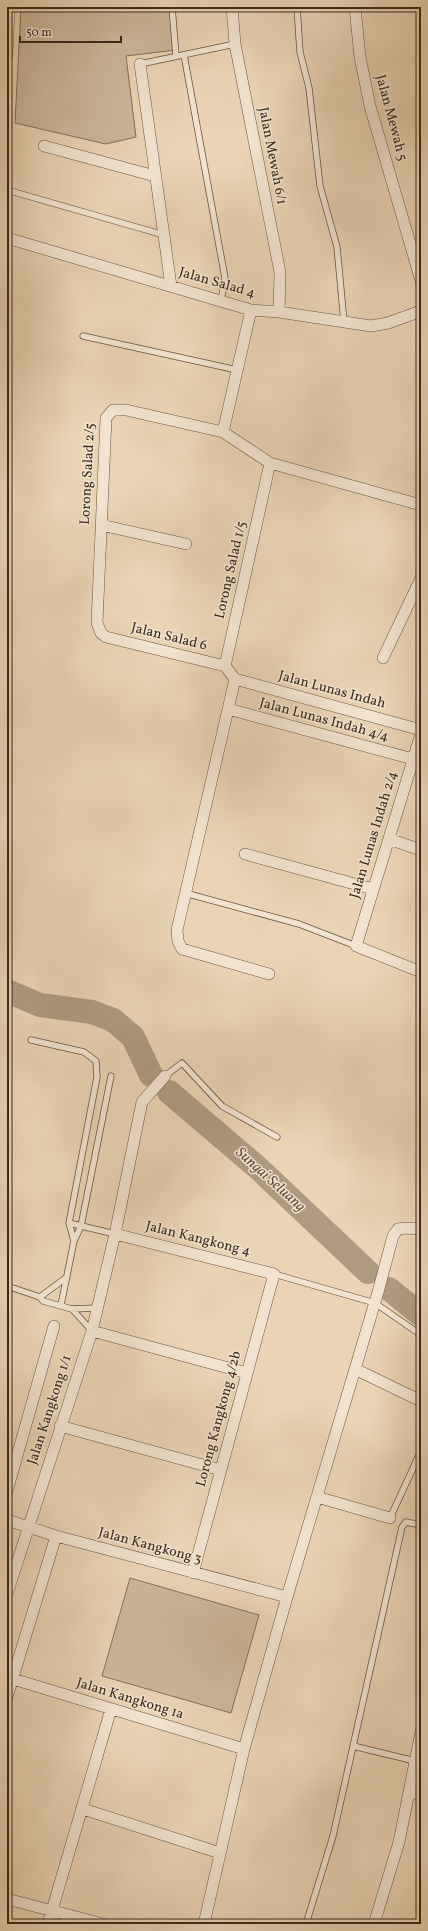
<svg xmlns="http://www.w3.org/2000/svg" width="428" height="1931" font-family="Vollkorn,serif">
<rect width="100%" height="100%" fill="#ead4b5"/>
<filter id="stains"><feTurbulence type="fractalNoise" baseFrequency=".005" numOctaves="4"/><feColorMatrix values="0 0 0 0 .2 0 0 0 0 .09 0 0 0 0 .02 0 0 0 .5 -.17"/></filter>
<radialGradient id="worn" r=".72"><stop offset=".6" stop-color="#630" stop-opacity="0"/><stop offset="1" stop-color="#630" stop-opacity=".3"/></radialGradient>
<!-- green -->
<path fill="#ccb79b" stroke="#82705a" d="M21,7H171L176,50L126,56L136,137L106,144L15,123Z
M130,1578L259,1615L231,1713L102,1676Z"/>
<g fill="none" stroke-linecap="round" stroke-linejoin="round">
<!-- river -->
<path stroke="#ae9a80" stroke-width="24" d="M7,991L40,1005L92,1012L113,1020L133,1037L151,1075
M169,1092L257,1167L368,1272
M389,1289L421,1315"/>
<defs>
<path id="service" d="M172,7L176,56
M297,7L300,52L309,88L320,186L337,247L344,322
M184,55L225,278L221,301
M140,64L235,44
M7,190L164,235
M83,336L237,370
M185,893L299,924L356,946
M31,1040L84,1052L96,1061L97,1077L69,1223L74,1241
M165,1076L182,1063L222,1106L277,1137
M69,1223L115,1234
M274,1274L375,1303L421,1335
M7,1286L40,1297L43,1301L72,1309L97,1308
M40,1297L67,1277
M61,1305L74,1241L81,1226L111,1076
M72,1309L92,1331
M390,1518L421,1451
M353,1746L415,1761
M306,1924L333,1836L402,1527L406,1522L421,1525"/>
<path id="minor" d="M232,7L235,44L280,272L279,312
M355,7L360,57L370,106L421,281
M7,55L9,7
M140,64L171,286
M44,146L155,176
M7,238L251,310L279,312L371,326L388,323L421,311
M223,432L251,310
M101,525L186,544
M383,658L421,578
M225,666L106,637L101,633L97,623L106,418L113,410H126L223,432L270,463L421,505
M235,679L177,930L178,941L182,949L269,974
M235,679L225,666L270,463
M235,679L421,730
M228,709L413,759
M421,734L356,946L421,972
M389,839L421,850
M245,854L373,889
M115,1234L274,1274L193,1573
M92,1331L247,1373
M355,1369L421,1401
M60,1426L221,1470
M7,1491L54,1326
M317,1497L390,1518
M7,1520L56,1536L287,1597
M7,1594L92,1331L115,1234L142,1102L165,1076
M7,1679H13L244,1749
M7,1697L56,1536
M409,1791L421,1795
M83,1809L220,1853
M7,1899L103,1924
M48,1924L111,1709
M204,1924L244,1749L287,1597L378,1292L393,1236L398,1229L405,1228L421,1229
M374,1924L399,1842L421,1732"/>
</defs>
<!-- service casing -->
<use href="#service" stroke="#655441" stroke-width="7"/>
<!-- minor casing -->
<use href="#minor" stroke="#655441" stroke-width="12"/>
<!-- service -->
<use href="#service" stroke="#f1e3cf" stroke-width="5.5"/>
<!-- minor -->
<use href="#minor" stroke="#f1e3cf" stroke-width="11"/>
</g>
<g text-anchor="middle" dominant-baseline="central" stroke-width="3" stroke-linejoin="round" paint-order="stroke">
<!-- street labels -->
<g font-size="14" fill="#392a1a" stroke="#f1e3cf">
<text transform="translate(391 118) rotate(75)">Jalan Mewah 5</text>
<text transform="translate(272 156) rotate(79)">Jalan Mewah 6/1</text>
<text transform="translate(217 283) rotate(16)">Jalan Salad 4</text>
<text transform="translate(88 474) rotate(-87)">Lorong Salad 2/5</text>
<text transform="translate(231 570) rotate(-77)">Lorong Salad 1/5</text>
<text transform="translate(169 637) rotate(14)">Jalan Salad 6</text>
<text transform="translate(332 690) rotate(15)">Jalan Lunas Indah</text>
<text transform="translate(324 720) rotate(15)">Jalan Lunas Indah 4/4</text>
<text transform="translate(374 835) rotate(-73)">Jalan Lunas Indah 2/4</text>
<text transform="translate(198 1239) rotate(14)">Jalan Kangkong 4</text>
<text transform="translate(50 1410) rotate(-72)">Jalan Kangkong 1/1</text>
<text transform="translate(219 1419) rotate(-75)">Lorong Kangkong 4/2b</text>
<text transform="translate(150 1546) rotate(15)">Jalan Kangkong 3</text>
<text transform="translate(130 1699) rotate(17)">Jalan Kangkong 1a</text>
</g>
<!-- water labels -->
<g font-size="15" font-style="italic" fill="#5c4c39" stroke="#f1e3cf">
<text transform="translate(270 1180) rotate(42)">Sungai Seluang</text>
</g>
</g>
<!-- margin -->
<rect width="428" height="1931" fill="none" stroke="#ead4b5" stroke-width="24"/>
<rect x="8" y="8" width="412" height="1915" fill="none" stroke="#392a1a" stroke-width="2"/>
<rect x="12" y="12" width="404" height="1907" fill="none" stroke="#392a1a"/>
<!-- scale -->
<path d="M20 36v6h101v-6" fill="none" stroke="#392a1a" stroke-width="2"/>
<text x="26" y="36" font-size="12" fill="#392a1a" stroke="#f1e3cf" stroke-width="3" paint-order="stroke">50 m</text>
<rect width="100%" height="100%" filter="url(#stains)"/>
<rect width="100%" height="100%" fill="url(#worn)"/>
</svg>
